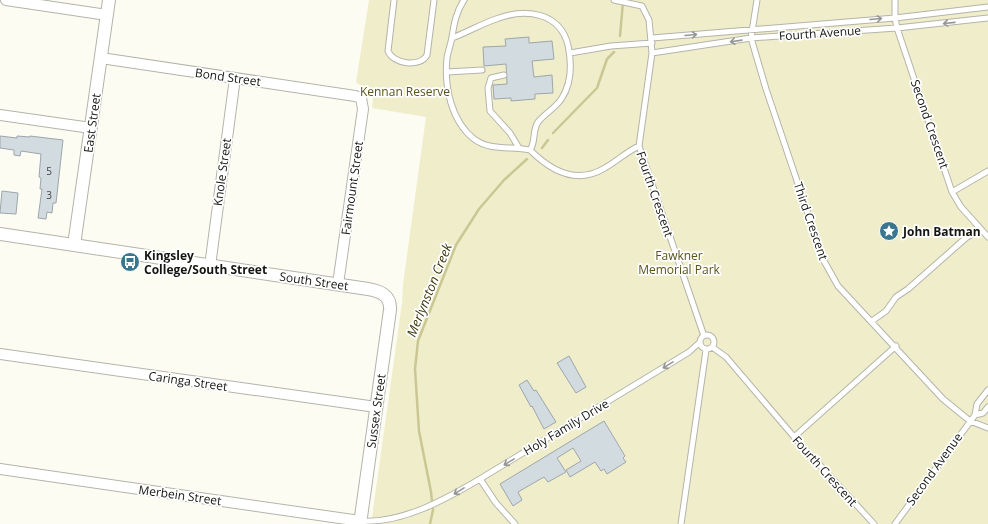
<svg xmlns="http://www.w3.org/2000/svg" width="988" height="524" font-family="'Open Sans',sans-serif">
<rect width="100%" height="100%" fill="#fcfcf3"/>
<!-- green -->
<path fill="#f0eeca" d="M369,0H988V524H371L402,303L403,284L426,117L372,108L373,96L356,82Z"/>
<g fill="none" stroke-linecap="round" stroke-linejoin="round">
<!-- stream -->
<path stroke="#cac794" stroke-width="2.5" d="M620,36L623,2
M553,133L597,88L607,59L614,52
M542,148L548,140
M430,524L433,510L431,492L419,431L415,369L418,341L456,245L479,209L504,180L527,159"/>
</g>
<!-- building -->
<path fill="#d2dbe0" stroke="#9da6aa" d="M529,37V43L552,41L554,59L532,61L534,77L552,75L553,93L535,94V99L511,101V98L494,99L493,85L507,84L506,64L484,66L483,47L506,46L505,39Z
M0,136L17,138V136L30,137V136L63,140L56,203H53L52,213L47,212L46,219L38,218L42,189H40L41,178L39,177L41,154L21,151L20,156L14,155V150L0,148Z
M2,191L18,193L16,214L0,213Z
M569,356L586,387L576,393L557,363Z
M527,380L534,391L536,390L556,422L544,429L532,406L531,407L519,385Z
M604,421L625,456L623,458L626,462L607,474L604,469L601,471L595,462L570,477L566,470L581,461L573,448L557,458L566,472L548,482L544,477L518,492L522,500L513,506L500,484Z"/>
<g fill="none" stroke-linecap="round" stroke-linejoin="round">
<defs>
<path id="service" d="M394,0L388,51C393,64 420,68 427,55L434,0
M464,0C456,12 454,24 452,37C451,44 448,51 447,58C444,86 451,121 474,139C490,151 510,146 530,150
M614,0L642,6L649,20L652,53L639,146L704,336
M757,0L751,38L766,89L824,261L838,286L943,399L970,421L988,428
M895,0V18L897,28L952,192L961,207L988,237
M452,38C468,32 483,23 499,18C527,8 560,13 568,45C572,64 572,82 562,98C556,108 545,113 538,122C532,131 536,142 530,150C550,170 575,185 603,169C616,162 626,152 639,146
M652,38L895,18L988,7
M570,53L611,46L652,43
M652,53L751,38L897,28L988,18
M447,72L482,70
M504,75L491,78L488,88L490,111L510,133L519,148
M952,192L988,171
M872,321L886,311L896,297L908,289L967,237L981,230
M700 342a7 7 0 1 1 14 0a7 7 0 1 1-14 0Z
M712,347L726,357L795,438L874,524
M975,415L983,413L988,407
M794,437L896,346
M360,521C402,524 446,499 480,479
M515,524L496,503L480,479L689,352L699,343
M681,524L706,350
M895,524L975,415L977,404L988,390"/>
<path id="minor" d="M6,0L107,15
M101,58L355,96L361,98L363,109L338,284
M0,115L91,128
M210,266L235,78
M0,354L376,407
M0,469L360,521"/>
<path id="tertiary" d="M0,234L368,289C380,291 391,295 390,310L360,524
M74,245L109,0"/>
</defs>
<!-- service casing -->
<use href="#service" stroke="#b4b4ab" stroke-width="7"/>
<!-- minor casing -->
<use href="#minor" stroke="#b4b4ab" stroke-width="12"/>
<!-- tertiary casing -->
<use href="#tertiary" stroke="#b4b4ab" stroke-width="14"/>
<!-- service -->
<use href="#service" stroke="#fff" stroke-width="5"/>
<!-- minor -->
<use href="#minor" stroke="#fff" stroke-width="10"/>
<!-- tertiary -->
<use href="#tertiary" stroke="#fff" stroke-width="12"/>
</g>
<!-- one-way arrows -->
<defs><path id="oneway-shaft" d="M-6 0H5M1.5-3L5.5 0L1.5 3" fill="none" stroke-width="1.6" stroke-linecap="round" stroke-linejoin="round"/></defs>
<g stroke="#969694">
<use href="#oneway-shaft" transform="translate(876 19) rotate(-5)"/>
<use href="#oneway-shaft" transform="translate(949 23) rotate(174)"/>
<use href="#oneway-shaft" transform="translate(691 35) rotate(-5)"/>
<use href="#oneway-shaft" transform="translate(736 41) rotate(172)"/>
<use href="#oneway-shaft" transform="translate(668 365) rotate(149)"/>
<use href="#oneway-shaft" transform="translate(509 462) rotate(149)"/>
<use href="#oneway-shaft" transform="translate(459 491) rotate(149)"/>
</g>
<!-- icons -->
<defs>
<symbol id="sight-disc" viewBox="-11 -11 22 22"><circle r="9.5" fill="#3a768e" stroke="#fff"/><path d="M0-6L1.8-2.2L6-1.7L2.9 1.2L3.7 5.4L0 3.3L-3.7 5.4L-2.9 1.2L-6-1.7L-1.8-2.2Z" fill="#fff"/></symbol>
<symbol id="bus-disc" viewBox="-11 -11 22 22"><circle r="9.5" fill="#3a768e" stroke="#fff"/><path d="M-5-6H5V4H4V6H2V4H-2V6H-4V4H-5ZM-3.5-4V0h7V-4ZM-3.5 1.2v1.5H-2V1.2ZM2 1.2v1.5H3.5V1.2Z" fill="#fff"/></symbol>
</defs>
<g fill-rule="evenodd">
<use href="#sight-disc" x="878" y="220" width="22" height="22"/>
<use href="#bus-disc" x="119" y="251" width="22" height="22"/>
</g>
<g text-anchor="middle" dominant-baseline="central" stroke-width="3.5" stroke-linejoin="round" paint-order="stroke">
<!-- number labels -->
<g font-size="10" fill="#444646">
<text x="49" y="171">5</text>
<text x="49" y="195">3</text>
</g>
<!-- street labels -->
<g font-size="12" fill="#151512" stroke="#fff">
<text transform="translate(820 33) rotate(-4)">Fourth Avenue</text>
<text transform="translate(228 77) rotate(8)">Bond Street</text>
<text transform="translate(92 123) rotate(-82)">East Street</text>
<text transform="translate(930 124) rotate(71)">Second Crescent</text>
<text transform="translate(222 172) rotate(-82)">Knole Street</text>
<text transform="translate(352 188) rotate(-82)">Fairmount Street</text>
<text transform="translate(655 194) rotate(71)">Fourth Crescent</text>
<text transform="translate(811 221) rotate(71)">Third Crescent</text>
<text transform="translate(314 281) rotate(8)">South Street</text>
<text transform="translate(188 381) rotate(8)">Caringa Street</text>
<text transform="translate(376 411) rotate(-82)">Sussex Street</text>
<text transform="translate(566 427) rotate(-31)">Holy Family Drive</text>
<text transform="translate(934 469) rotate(-54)">Second Avenue</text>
<text transform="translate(825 471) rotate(48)">Fourth Crescent</text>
<text transform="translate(180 495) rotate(8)">Merbein Street</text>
</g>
<!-- park labels -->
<g font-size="12" fill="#59541a" stroke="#fff">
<text x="405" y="91">Kennan Reserve</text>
<text x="679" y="255">Fawkner<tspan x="679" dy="14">Memorial Park</tspan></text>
</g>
<!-- poi labels -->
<g font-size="12" font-weight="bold" fill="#151512" stroke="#fff" text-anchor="start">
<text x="903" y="231">John Batman</text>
<text x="144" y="255">Kingsley<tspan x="144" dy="14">College/South Street</tspan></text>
</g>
<!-- water labels -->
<g font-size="13" font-style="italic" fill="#3f3b13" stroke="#fff">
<text transform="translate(429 290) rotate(-68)">Merlynston Creek</text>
</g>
</g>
</svg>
